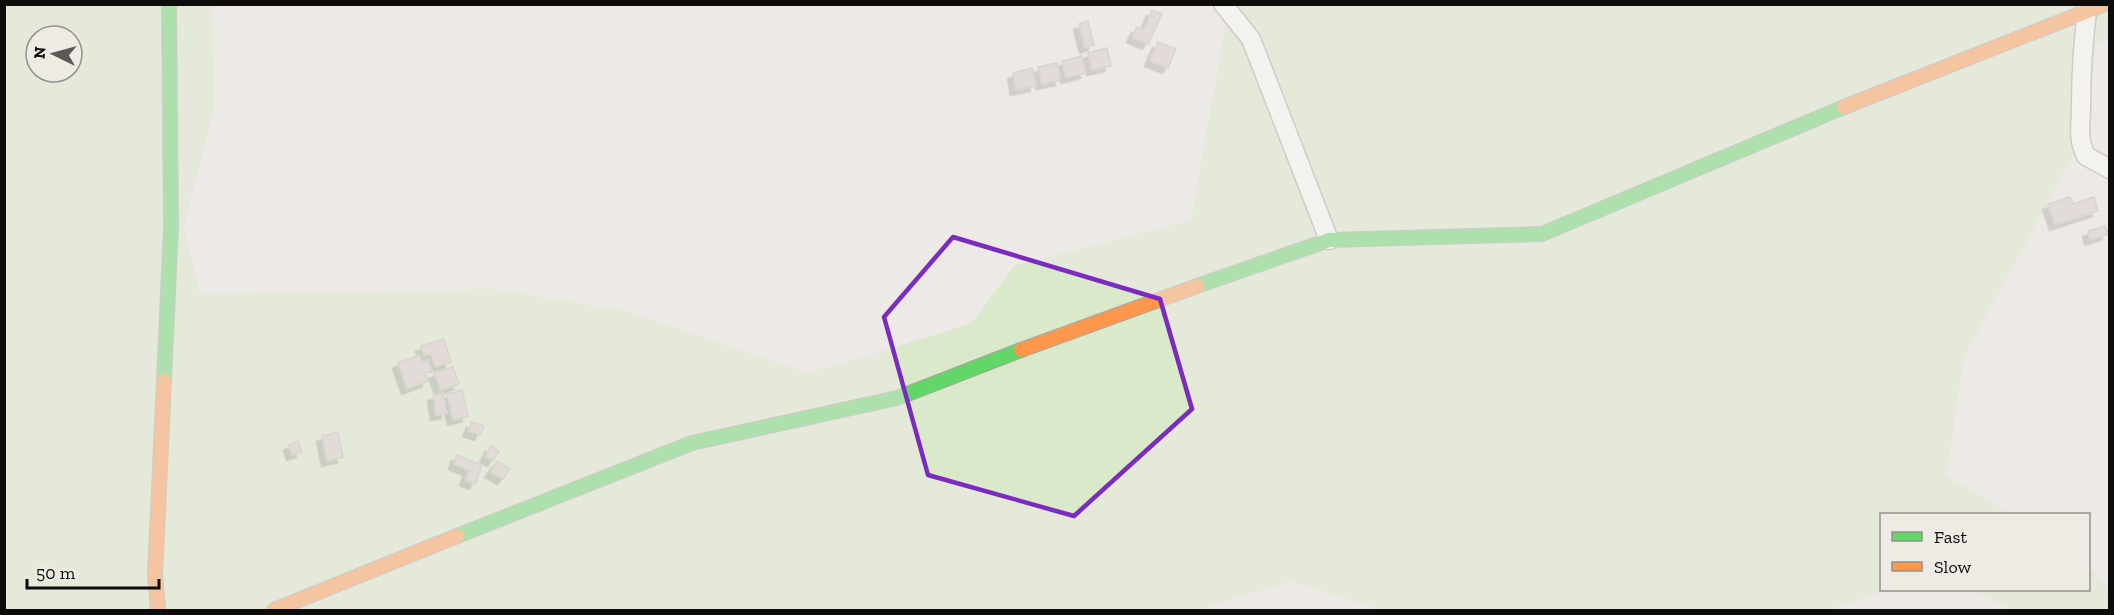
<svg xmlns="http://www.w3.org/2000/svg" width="2114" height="615" font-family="'Zilla Slab',serif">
<defs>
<filter id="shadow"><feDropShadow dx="-5.5" dy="5.5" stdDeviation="0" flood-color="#0004"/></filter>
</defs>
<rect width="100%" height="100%" fill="#ece9e6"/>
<!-- green -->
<path fill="#d9e9ca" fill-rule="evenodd" d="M2109,4L2110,38L2096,45L2088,128L1964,357L1946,476L2012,514H1882V590H1891L1827,610H1380L1291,581L1198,610H5L4,5H212L214,109L184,225L200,294L495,289L627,311L808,373L971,324L1014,266L1191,220L1229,5ZM36,36H72V72H36Z
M2089,569L2109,588V610H2011L1973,590H2088Z"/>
<!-- building -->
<path fill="#d8cbc6" stroke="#bebbb9" stroke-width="1.5" filter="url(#shadow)" d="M1152,10L1162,14L1148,44L1132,37L1137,27L1144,30Z
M1088,21L1094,45L1085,48L1079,24Z
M1158,42L1176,49L1168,68L1150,61Z
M1107,48L1111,66L1092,70L1088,53Z
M1082,56L1086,73L1066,78L1062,61Z
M1057,63L1061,80L1042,84L1038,67Z
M1032,68L1036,86L1016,90L1013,73Z
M2070,197L2073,204L2094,197L2098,211L2055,225L2048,204Z
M2105,226L2108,234L2090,240L2088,231Z
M444,339L451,362L435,367L431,354L424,356L421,346Z
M419,355L421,362L428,360L432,371L425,373L428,381L407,389L398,363Z
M453,367L459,384L441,391L434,373Z
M462,390L468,416L453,420L447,394Z
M443,393L447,413L436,415L433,395Z
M472,422L484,426L480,435L468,431Z
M338,432L343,457L327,461L322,436Z
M298,441L302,452L292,455L289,445Z
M491,446L499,451L493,461L485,457Z
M457,455L482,465L479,474L454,464Z
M498,461L510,469L503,479L490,472Z
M469,470L479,474L475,484L465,480Z"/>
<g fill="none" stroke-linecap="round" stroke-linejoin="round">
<defs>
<path id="street" d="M1223,4L1251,39L1329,240
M2088,4C2083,40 2081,70 2081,107C2081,126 2077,138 2086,156L2110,169"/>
<path id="fast" d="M1197,286L1329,240L1542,234L1844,107
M164,381L171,227L169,4
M457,536L692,443L897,398L1021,350"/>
<path id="slow" d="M1844,107L2105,4
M1021,350L1197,286
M158,610L155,575L164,381
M274,610L457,536"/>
</defs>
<!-- street casing -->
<use href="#street" stroke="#a9a7a5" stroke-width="21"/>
<!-- fast casing -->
<use href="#fast" stroke="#a9a7a5" stroke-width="16"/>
<!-- slow casing -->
<use href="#slow" stroke="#a9a7a5" stroke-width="16"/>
<!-- street -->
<use href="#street" stroke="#fcfcfb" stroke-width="18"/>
<!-- fast -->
<use href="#fast" stroke="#63d668" stroke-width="14"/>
<!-- slow -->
<use href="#slow" stroke="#ff974d" stroke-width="14"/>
</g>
<!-- marked area -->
<path d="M0 0H2114V615H0ZM953,237L1160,299L1192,409L1074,516L928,475L884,317Z" fill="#ece9e6" fill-opacity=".55" fill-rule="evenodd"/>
<path fill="none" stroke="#7b2cbf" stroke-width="4.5" stroke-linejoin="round" d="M953,237L1160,299L1192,409L1074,516L928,475L884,317Z"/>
<!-- border -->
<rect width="2114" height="615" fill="none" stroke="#0d0c0a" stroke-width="12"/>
<!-- legend -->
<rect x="1880" y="513" width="210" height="78" fill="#eeeae4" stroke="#94918d" stroke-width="1.5"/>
<rect x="1892" y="532" width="30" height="9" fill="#63d668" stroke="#94918d" stroke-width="1.5"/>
<text x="1934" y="543" font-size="18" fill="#0d0c0a">Fast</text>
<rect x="1892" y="562" width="30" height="9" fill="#ff974d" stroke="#94918d" stroke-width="1.5"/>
<text x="1934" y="573" font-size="18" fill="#0d0c0a">Slow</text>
<!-- north arrow -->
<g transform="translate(54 54) rotate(275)"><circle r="28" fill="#eeeae4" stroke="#94918d" stroke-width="1.5"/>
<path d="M0-4.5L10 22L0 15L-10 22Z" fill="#5b5957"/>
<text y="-9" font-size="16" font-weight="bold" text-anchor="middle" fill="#0d0c0a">N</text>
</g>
<!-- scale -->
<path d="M27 579v9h132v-9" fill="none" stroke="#0d0c0a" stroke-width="3"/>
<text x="36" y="579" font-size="18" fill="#0d0c0a" stroke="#eeeae4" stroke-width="4.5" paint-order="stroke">50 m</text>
</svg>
